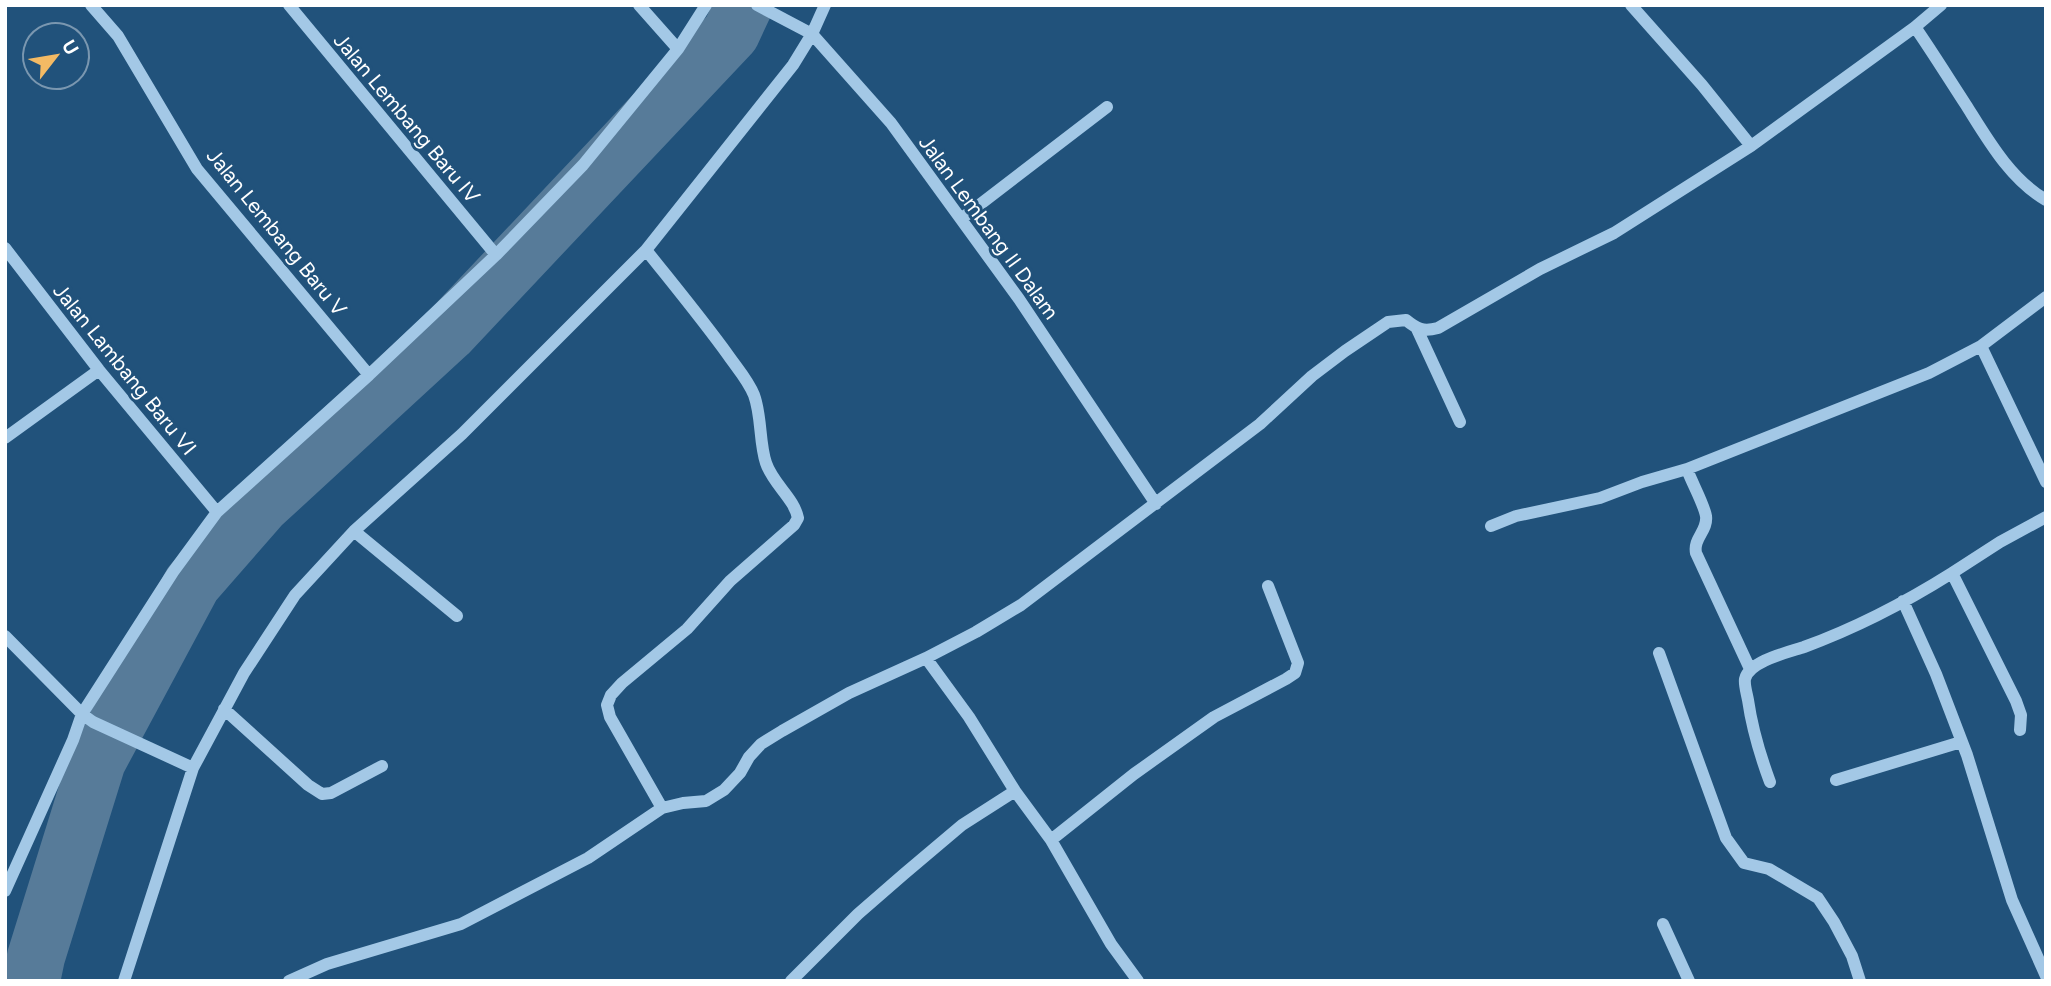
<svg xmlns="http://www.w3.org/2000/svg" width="2051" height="986" font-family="Figtree,sans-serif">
<rect width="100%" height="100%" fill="#21527b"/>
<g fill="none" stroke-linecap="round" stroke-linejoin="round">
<!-- river -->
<path stroke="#577b99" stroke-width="58" d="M31,981L36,957L97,761L192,584L261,505L448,333L731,33L744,5"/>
<!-- minor -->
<path stroke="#a3c8e6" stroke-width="12" d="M91,5L118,36L197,169L369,375
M289,5L496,255
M639,5L678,49
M757,5L812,34L891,123L1019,299L1156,504
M1631,5L1702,85L1751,146
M1915,27C1933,53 1949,79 1966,105C1988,140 2010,179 2046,200
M961,219L1107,107
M5,248L99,370L217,512
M646,250C673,284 702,319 728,355C737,368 748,380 754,395C762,417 759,442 766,463C773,484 794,498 798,518L794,525L730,581L687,629L622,683L611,695L607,705L610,717L662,808
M1417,329L1460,422
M1981,346L2046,482
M5,438L99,370
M1491,526L1516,516L1600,498L1642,482L1687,469
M354,531L457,616
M1952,573L2000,542L2046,517
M1903,601L1936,674L1967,755L2012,900L2046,976
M5,636L82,714L93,722L193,768
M1659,653L1726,838L1744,863L1769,869L1818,898L1834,922L1852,956L1860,981
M926,658L969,717L1015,791L1051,840L1111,944L1138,981
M1750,669L1696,553C1693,538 1708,531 1706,516C1704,504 1691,481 1687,469L1929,373L1981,346L2046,297
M224,709L308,785L322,794L331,793L382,766
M1836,780L1961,742
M1770,782C1760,755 1752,728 1748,700C1747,694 1744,685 1745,679C1749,661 1789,652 1804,647C1856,628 1906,602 1952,573L2016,701L2021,715L2020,730
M1051,840L1134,774L1214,717L1286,679L1295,673L1298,663L1268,586
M5,891L73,740L82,714L173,572L217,512L369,375L496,255L583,165L678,49L706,5
M1663,924L1689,981
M124,981L193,768L244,673L295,595L354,531L462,434L646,250L793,65L812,34L825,5
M289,981L327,964L461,924L588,858L662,808L683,803L706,801L724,790L740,773L749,757L761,744L782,731L849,693L926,658L976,632L1021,605L1260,424L1312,376L1345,351L1388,322L1406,320C1417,329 1423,332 1438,328L1540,269L1614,233L1751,146L1915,27L1941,5
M791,981L858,914L904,874L962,825L1015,791"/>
</g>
<g text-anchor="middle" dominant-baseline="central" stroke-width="6" stroke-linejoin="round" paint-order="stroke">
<!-- street labels -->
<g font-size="21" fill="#fff" stroke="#21527b">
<text transform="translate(407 118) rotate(50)">Jalan Lembang Baru IV</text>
<text transform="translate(989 227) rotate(54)">Jalan Lembang II Dalam</text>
<text transform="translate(277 232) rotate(51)">Jalan Lembang Baru V</text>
<text transform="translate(125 369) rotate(51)">Jalan Lambang Baru VI</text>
</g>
</g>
<!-- border -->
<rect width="2051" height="986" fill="none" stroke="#ffffff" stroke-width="14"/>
<!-- north arrow -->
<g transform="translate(56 56) rotate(59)"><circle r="33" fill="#21527b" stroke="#7a97b0" stroke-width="2"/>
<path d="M0-5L12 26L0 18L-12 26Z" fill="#f3ba64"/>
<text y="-10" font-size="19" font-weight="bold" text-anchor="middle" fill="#ffffff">U</text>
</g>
</svg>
